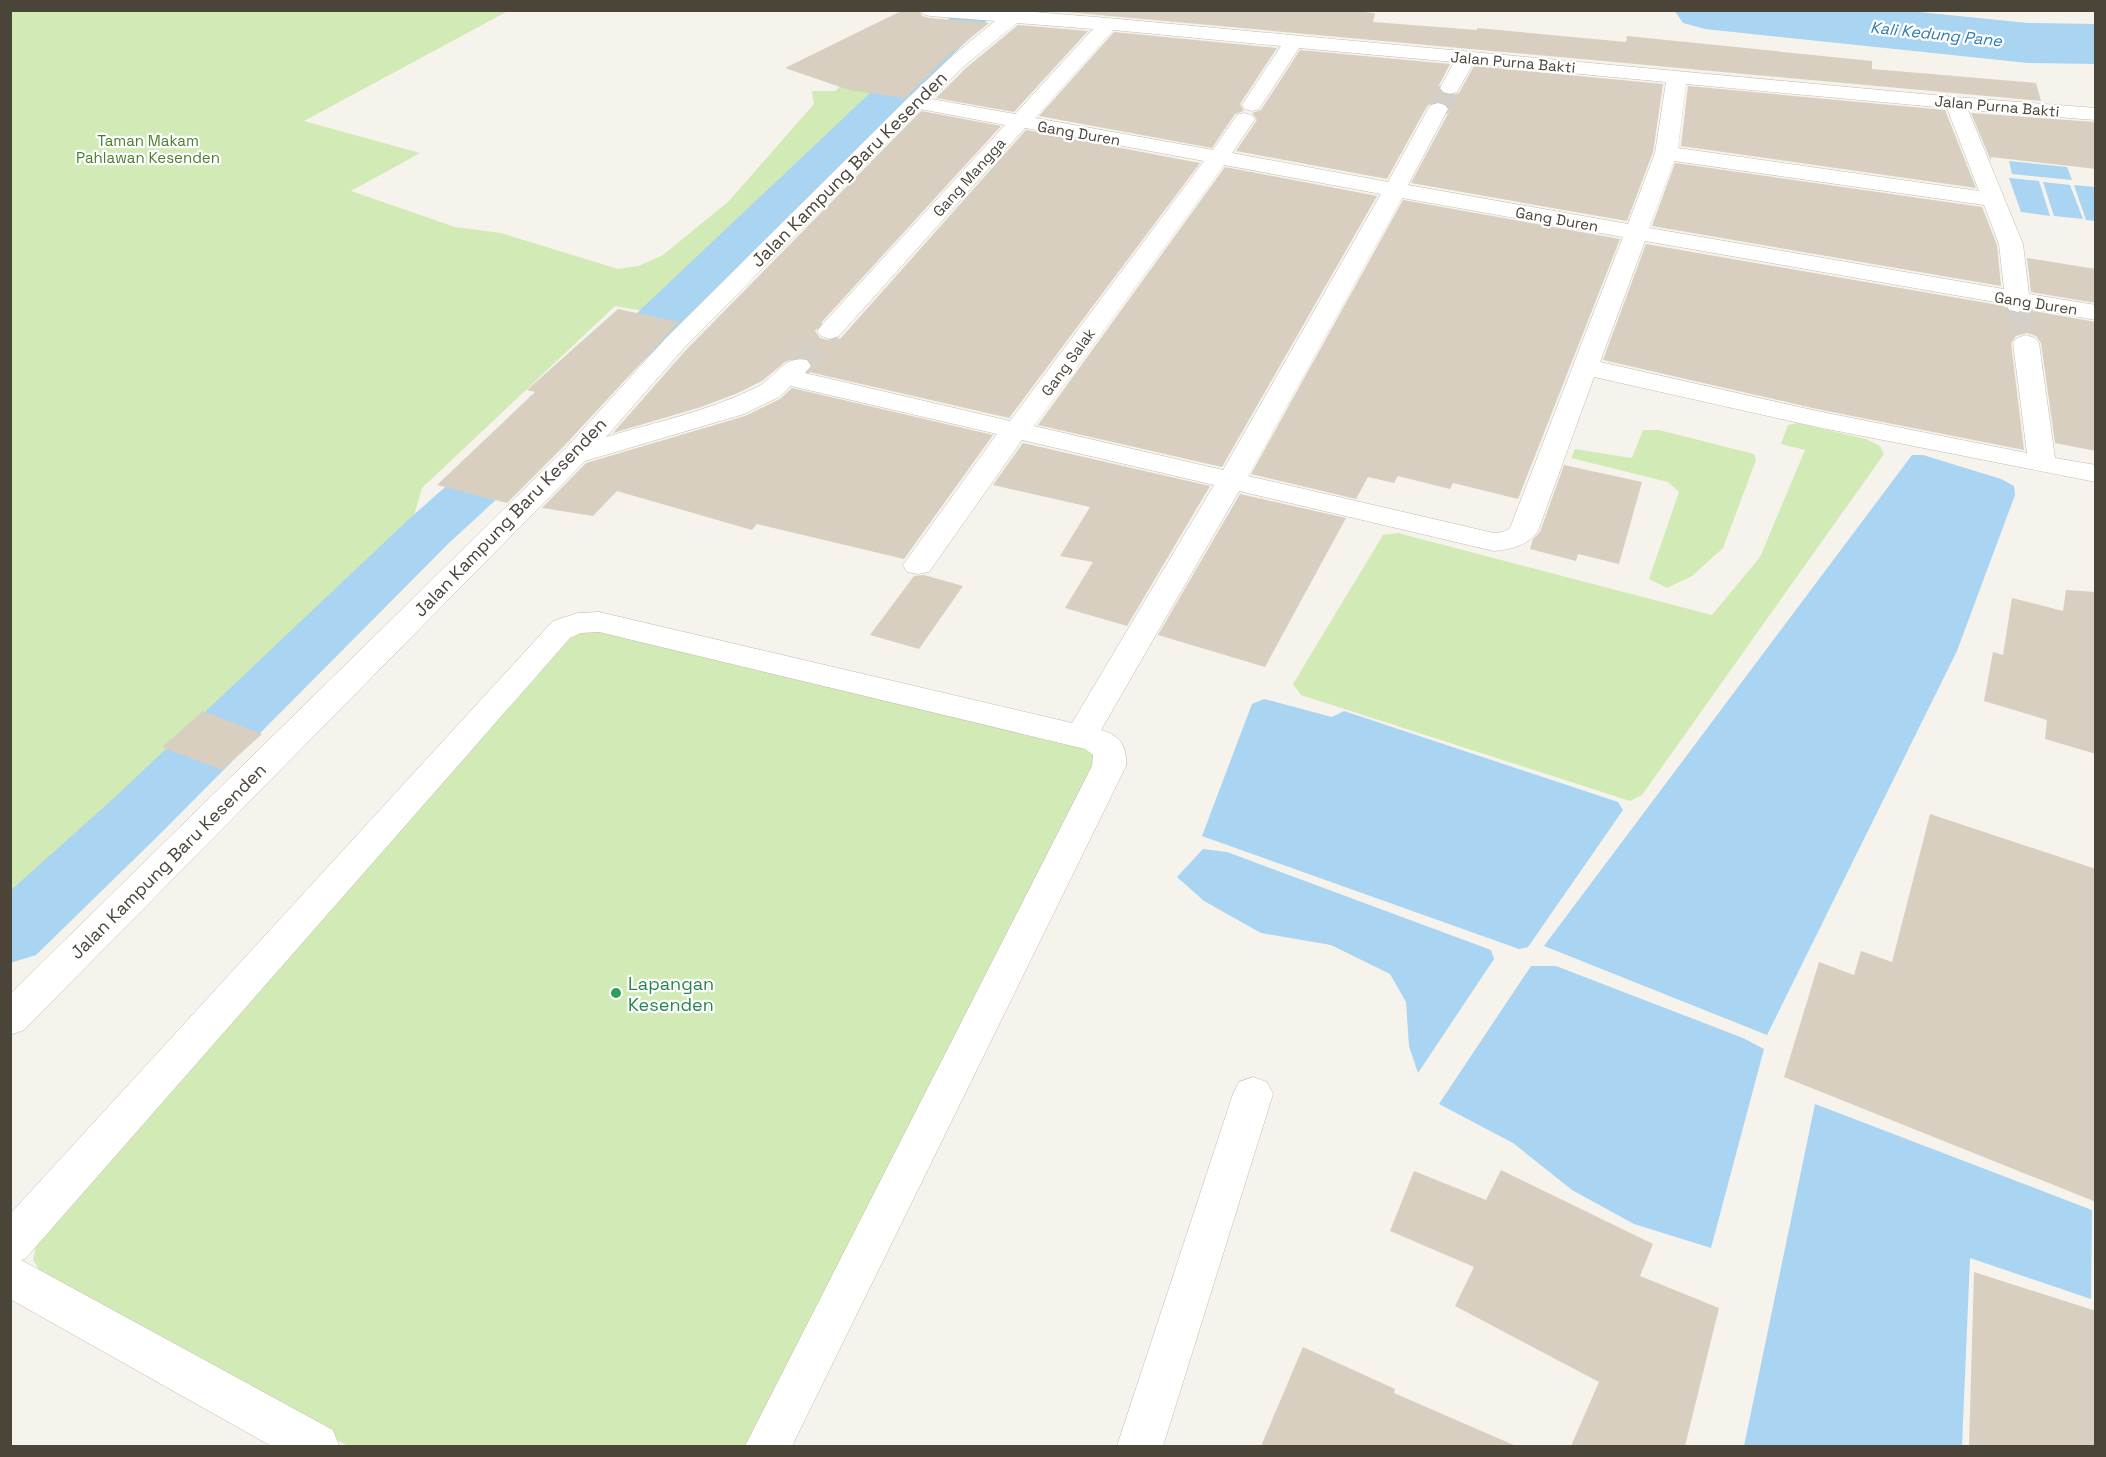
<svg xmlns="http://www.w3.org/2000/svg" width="2106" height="1457" font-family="'Space Grotesk',sans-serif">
<rect width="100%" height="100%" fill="#f6f3ec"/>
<!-- green -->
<path fill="#d2eab5" d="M11,11H508L304,121L420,153L351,191L455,227L501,233L618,269L638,266L663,255L729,201L814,104L812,91H835L850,78L923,53L649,312L615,306L422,488L407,539L11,910Z
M1797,423L1866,439L1880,446L1884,454L1642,795L1630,801L1301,695L1293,684L1383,535L1398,533L1712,615L1760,557L1805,450L1781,444L1788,425Z
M1643,430H1659L1754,454L1756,460L1723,548L1692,576L1667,588L1649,579L1679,492L1668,482L1571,458L1575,449L1632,458Z
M587,627L1090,746L1099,765L752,1446H348L45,1279L33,1260L37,1241L567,634Z"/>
<!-- water -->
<path fill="#a9d4f2" d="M2009,161L2067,167L2072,180L2012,174Z
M2009,178L2039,181L2050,216L2021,212Z
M2043,182L2070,185L2083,219L2054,216Z
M2074,185L2095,187V221L2086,220Z
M1912,455H1923L2001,479L2014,486L2015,495L1957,651L1767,1035L1544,946Z
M1264,699L1332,717L1344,711L1618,802L1623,810L1528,947L1519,949L1202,836L1252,704Z
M1203,849L1227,852L1491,950L1494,959L1418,1073L1409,1046L1406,1002L1390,974L1331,945L1261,933L1204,901L1177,877Z
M1531,966H1556L1743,1038L1764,1049L1711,1248L1634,1224L1572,1190L1513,1143L1439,1104Z
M1815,1104L2092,1210L2091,1299L1970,1258L1962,1446H1744Z"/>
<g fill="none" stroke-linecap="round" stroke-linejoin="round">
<!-- canal -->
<path fill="#a9d4f2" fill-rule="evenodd" d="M958,10H998L602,402L449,543L162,832L36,955L10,963V891L114,798L409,519L566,380Z"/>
<!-- river -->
<path fill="#a9d4f2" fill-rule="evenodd" d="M1674,10H1899L2028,23L2096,24V64L2028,63L1705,29L1683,23Z"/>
</g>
<!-- building -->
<path fill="#d8cfc1" d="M903,10H919L922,16L930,18L989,23L948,56L905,98L849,90L785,68Z
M1044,10H1342L1375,13L1373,22L1477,30V28L1626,42L1627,36L1872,61V69L2036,83L2041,101Z
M1018,25L1088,31L1014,112L936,98L966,68Z
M1114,32L1277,48L1240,104L1244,111L1235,114L1212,148L1039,116Z
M1300,50L1450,64L1438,87L1441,93L1449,96L1459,93L1474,66L1663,84L1653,152L1627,221L1411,183L1450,110L1447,104L1439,101L1430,103L1426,108L1387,179L1236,151L1257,120L1252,113L1261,110Z
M1688,86L1945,110L1976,188L1681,146Z
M921,111L1001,126L819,325L815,331L820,338L831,341L841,338L1026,130L1200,163L1009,418L809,372L813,366L809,359L799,357L785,362L762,381L738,393L701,407L613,433L686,350Z
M1971,113L2096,122V169L1991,157V161Z
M1675,163L1982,207L1997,245L2001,286L1652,226Z
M1225,167L1377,196L1222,467L1038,425Z
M1403,200L1620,239L1518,499L1453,483L1450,489L1398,476L1394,483L1368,477L1356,499L1251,474Z
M1646,244L2004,306L2009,312L2018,314L2028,310L2096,322V451L2055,443L2041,343L2036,336L2027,333L2016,336L2011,343L2024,450L1817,409L1603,360Z
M2027,258L2096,269V303L2031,292Z
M618,309L679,322L563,447L507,503L437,485L535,392L527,390Z
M792,388L993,435L904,559L757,524L752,530L617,491L593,516L542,508L586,463L745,416L780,399Z
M1023,443L1210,486L1127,626L1065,608L1093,562L1060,556L1090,507L993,485Z
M1564,465L1642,482L1619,564L1578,554L1576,561L1530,549L1533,539L1540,532Z
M1240,494L1346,518L1265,667L1158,635Z
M924,575L963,586L919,649L870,635L914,576Z
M2066,590L2096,592V754L2045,739L2047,720L1984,701L1993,652L2003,655L2012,598L2063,611Z
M203,711L262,734L222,770L162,747Z
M1930,814L2096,869V1202L1784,1077L1819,962L1854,975L1861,951L1892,962Z
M1501,1170L1653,1244L1640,1276L1719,1308L1685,1446H1571L1599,1382L1455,1306L1474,1267L1390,1231L1414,1171L1486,1200Z
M1974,1272L2096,1311V1446H1969Z
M1303,1347L1395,1389L1394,1393L1516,1446H1261Z"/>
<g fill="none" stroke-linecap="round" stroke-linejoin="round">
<!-- minor-tunnel-far1 -->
<path stroke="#d4d0c8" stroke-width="21" stroke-dasharray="21 10" stroke-linecap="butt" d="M1438,109L1450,88"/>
<!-- minor-tunnel -->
<path stroke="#d4d0c8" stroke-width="26" stroke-dasharray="26 14" stroke-linecap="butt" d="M2018,305L2026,343
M798,366L830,331"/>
<defs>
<path id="minor" d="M921,10H1010L1108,18L1955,97L2096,108V120L1968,110L2023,244L2029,294L2096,305V320L2028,308L2018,312L2009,310L2006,304L1645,241L1600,362L1817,411L2027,453L2013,343L2017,338L2026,335L2035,338L2039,343L2055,458L2096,465V482L1817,427L1594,377L1538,531C1527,546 1512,549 1494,551L1239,491L1101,730C1121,736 1127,746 1126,766L792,1446H745L1092,766L1093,755L1085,749L599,632L581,633L570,638L25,1259L21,1260L333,1430L339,1446H271L10,1299V1214L553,621L578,613L599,612L1072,723L1214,485L1022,440L929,572L918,574L907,572L903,565L997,434L791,386L779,397L744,414L585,461L24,1030L10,1035V994L565,449L666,338L908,98L950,58L995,21L930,16L923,14ZM1017,23L1093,29L1015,114L931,99L964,66ZM1113,30L1281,46L1242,105L1245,109L1252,111L1259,109L1299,48L1454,62L1440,88L1443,92L1450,94L1457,92L1473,64L1666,82L1655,153L1628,224L1408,185L1448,109L1445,105L1438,103L1431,105L1428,109L1388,182L1232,153L1255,119L1251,115L1244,113L1237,115L1213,150L1035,118ZM1686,84L1947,108L1979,191L1678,148ZM920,109L1005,125L821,326L817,331L821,336L830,339L839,336L1025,128L1204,161L1010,421L805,373L811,366L807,360C783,355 776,378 757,387C709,411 656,422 606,437L684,348ZM1674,161L1984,205L1999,244L2004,289L1649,228ZM1224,165L1381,194L1223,470L1034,426ZM1402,198L1623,237L1510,528L1503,532L1494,533L1248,476Z
M1253,1077L1267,1082L1273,1094L1163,1446H1117L1233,1094L1239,1082Z"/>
</defs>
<!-- minor casing -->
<use href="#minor" stroke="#c2bbae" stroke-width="1"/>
<!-- minor -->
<use href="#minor" fill="#fff" fill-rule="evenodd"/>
</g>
<!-- markers -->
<circle fill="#2e9e5b" stroke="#fff" stroke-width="2" cx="616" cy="993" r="6"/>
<g text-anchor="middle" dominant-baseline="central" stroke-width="4.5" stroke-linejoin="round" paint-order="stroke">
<!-- far-street labels -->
<g font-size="15" fill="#4b4439" stroke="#fff">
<text transform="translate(1513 62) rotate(5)">Jalan Purna Bakti</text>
<text transform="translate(1997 106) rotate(5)">Jalan Purna Bakti</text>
<text transform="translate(1079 133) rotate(10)">Gang Duren</text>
<text transform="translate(969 177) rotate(-48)">Gang Mangga</text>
<text transform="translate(1557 219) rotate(10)">Gang Duren</text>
<text transform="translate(2036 303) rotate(9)">Gang Duren</text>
<text transform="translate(1068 362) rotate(-54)">Gang Salak</text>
</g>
<!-- far-park labels -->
<g font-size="15" fill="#4a7f2a" stroke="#fff">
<text x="148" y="140">Taman Makam<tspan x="148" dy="17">Pahlawan Kesenden</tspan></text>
</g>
<!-- far-water labels -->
<g font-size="16" font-style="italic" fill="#2e7ab2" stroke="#fff">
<text transform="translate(1936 34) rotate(6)">Kali Kedung Pane</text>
</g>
<!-- street labels -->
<g font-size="18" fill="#4b4439" stroke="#fff">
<text transform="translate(849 169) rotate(-45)">Jalan Kampung Baru Kesenden</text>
<text transform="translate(510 517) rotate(-46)">Jalan Kampung Baru Kesenden</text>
<text transform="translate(168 861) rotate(-45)">Jalan Kampung Baru Kesenden</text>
</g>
<!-- leisure labels -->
<g font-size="18" fill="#27864d" stroke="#fff" text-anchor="start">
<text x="628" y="983">Lapangan<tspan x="628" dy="21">Kesenden</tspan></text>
</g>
</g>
<!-- border -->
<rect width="2106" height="1457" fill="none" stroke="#4b4439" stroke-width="24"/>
</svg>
